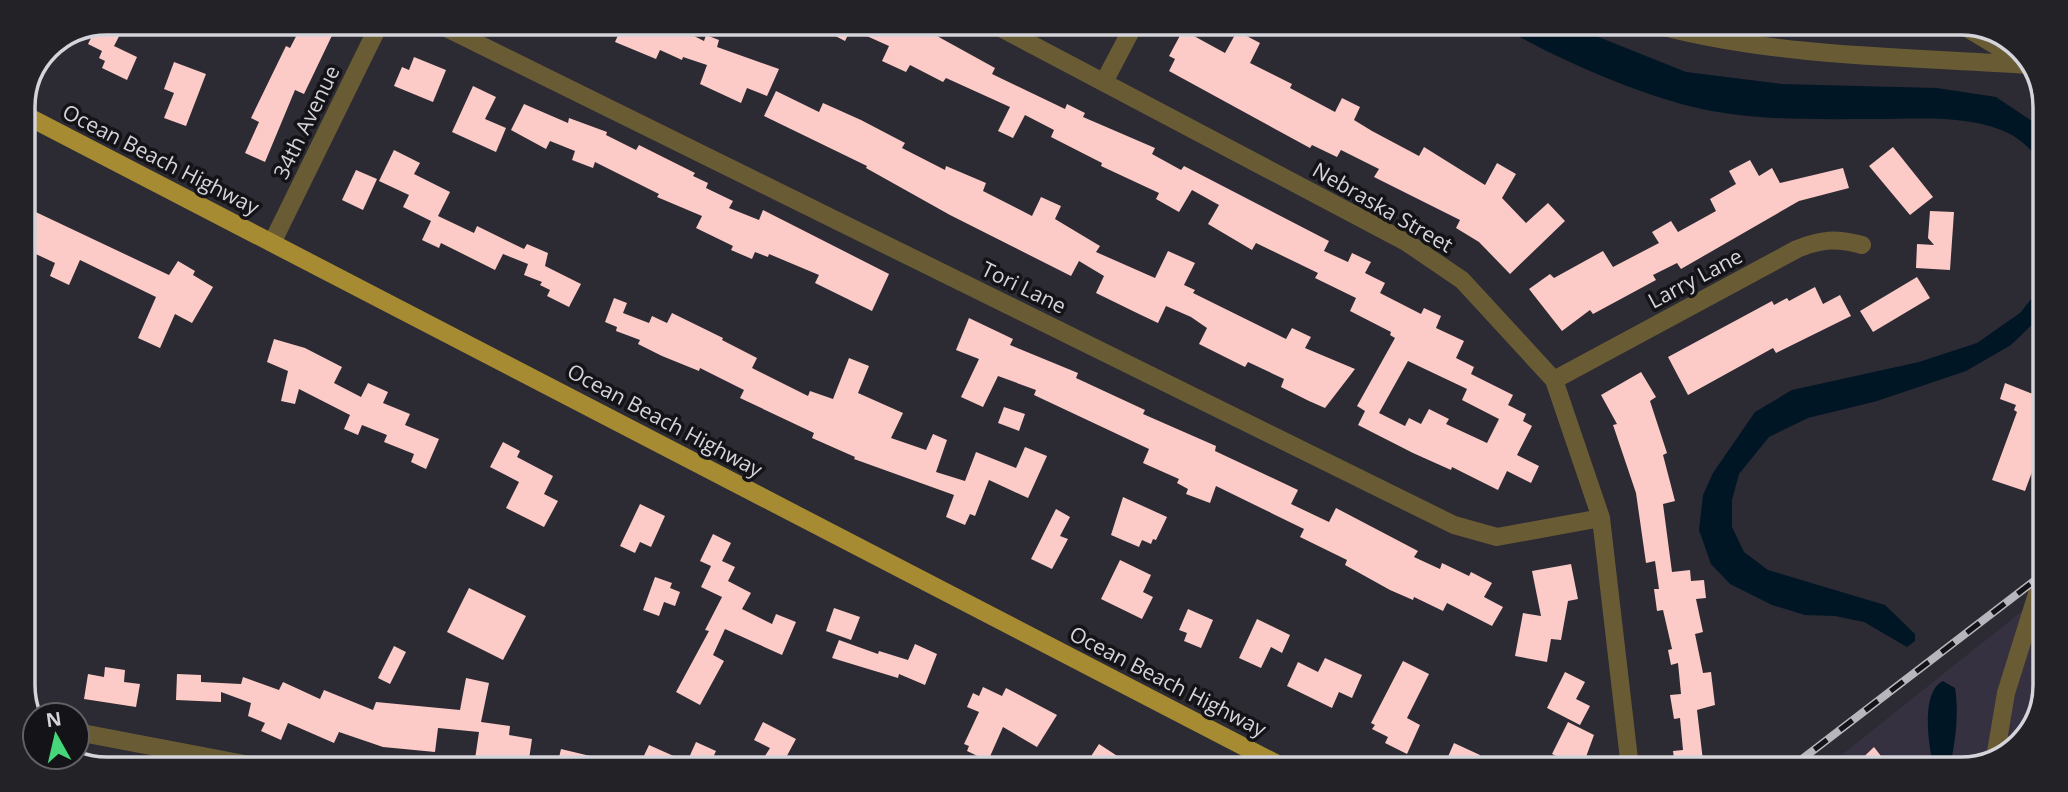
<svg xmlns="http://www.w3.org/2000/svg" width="2068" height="792" font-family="'Open Sans',sans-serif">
<rect width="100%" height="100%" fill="#2c2a33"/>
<!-- built -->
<path fill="#353140" d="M2041,596V712L2012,752L1961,769H1824Z"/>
<!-- water -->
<path fill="#011625" d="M1501,26H1571L1686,72L1781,84L1937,88L1996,97L2045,130V170C2037,156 2026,143 2012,135C1973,114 1919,119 1876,119C1819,119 1758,121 1702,109C1644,97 1551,57 1501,26Z
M2044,283V313L2011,345L1966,371L1877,401L1808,418L1769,437L1739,474L1732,500V527L1744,552L1768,570L1885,605L1915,634V641L1907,647L1864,622L1835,616L1805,615L1772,605L1730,584L1711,564L1699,530L1703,495L1713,473L1755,412L1792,390L1919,362L1977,343L2020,313Z
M1943,681L1955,688C1959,714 1956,739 1950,766L1941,769L1933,763C1928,744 1921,691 1943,681Z"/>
<!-- building -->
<path fill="#fccbc7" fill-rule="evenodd" d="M107,23H126L114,46L137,57L127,80L102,68L105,61L99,58L102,51L88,44L96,28Z
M303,23H338L304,94L295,90L265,162L245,153L259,122L251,118L286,46L290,48Z
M623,24H670L704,41L706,35L719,40L717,47L779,69L767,96L747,88L741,103L700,84L707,65L683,57L682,60L660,50L656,59L615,42Z
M812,24L917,25L995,68L992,74L1065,109L1067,104L1085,113L1083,117L1155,148L1152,154L1181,170L1184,166L1329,241L1324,251L1348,262L1352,253L1371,262L1365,273L1385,283L1380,293L1421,314L1424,308L1441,316L1436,328L1464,341L1456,358L1474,367L1471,374L1513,395L1508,405L1526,414L1523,421L1532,426L1517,455L1539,466L1531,483L1507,471L1498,490L1452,467L1451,470L1413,453L1358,425L1365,411L1357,406L1395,338L1390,335L1391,332L1350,311L1356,298L1315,278L1318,273L1256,243L1252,250L1208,224L1219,205L1192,190L1179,212L1156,199L1159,193L1101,166L1102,163L1051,137L1054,130L1025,115L1013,138L998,131L1010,107L946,78L943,82L910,65L906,72L882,61L889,46L851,29L845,41ZM1408,361L1467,389L1462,400L1499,419L1487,443L1446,424L1449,419L1429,409L1421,424L1409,418L1405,426L1379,413Z
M1183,30L1225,53L1237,31L1260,43L1250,63L1292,84L1290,88L1335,112L1342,98L1360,107L1354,120L1372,131L1419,156L1424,147L1485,185L1497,163L1516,174L1502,198L1526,223L1548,203L1565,221L1510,274L1479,242L1456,228L1460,220L1374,177L1379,169L1341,150L1337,157L1312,145L1310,148L1169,71L1175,59L1169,56Z
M414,57L446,70L433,102L394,86L402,67L409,70Z
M174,62L206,74L186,126L164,118L174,93L164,89Z
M473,86L496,97L485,119L506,128L496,152L452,132Z
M776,91L819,112L823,103L861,120L905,143L902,148L945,170L946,166L986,183L983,191L1032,216L1041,197L1061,206L1055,219L1100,246L1096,252L1155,278L1168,251L1195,263L1184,285L1195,290L1193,293L1286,339L1292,328L1311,337L1305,348L1355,369L1325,408L1309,401L1281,387L1284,379L1248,362L1245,367L1199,344L1207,328L1191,317L1166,306L1158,323L1139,314L1096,293L1104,276L1079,261L1071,276L950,215L866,168L867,166L764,116Z
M524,104L568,123L569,118L607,132L606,135L636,150L639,145L695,173L693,176L708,183L706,188L733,201L729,208L759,220L763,210L889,274L872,311L815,283L819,275L769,254L768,257L755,252L752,259L731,250L733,246L696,228L702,216L657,197L659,194L595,162L593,168L572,160L575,151L550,141L546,149L511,130Z
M1893,147L1933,197L1910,215L1869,166Z
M394,150L420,163L414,174L450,192L438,216L474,233L477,226L524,249L527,244L548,253L545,266L581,284L569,307L547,296L550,290L540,285L542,282L524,275L528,264L503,254L495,270L441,243L439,248L422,240L431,221L403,207L409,195L379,181Z
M1750,160L1759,176L1772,168L1780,183L1843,168L1849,188L1799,201L1681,269L1677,263L1653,275L1656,280L1593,314L1590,310L1562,331L1529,289L1550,274L1554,278L1603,251L1613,267L1659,243L1652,232L1671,221L1678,232L1716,211L1710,199L1736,184L1729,171Z
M356,170L377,179L363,210L342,200Z
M23,206L169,275L178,261L195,271L193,275L213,287L192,323L175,314L160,348L138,338L156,297L80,260L69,285L50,276L55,263L23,248Z
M1930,211L1954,212L1950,270L1916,268L1917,244L1934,245L1928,238Z
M1917,277L1930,298L1873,332L1860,311Z
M1815,287L1823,304L1840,295L1851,316L1776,353L1773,348L1688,395L1668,357L1772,301L1774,305L1787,298L1789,301Z
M614,298L627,303L623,313L649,323L652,316L667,323L672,313L723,338L722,340L757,358L752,368L808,396L810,391L833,399L849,358L869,366L858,393L903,413L891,438L926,450L933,434L947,440L936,472L965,481L976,452L1016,468L1025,447L1047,456L1028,498L989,480L975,516L970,514L965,525L946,517L954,495L854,459L855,457L812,438L814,433L740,398L744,390L700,368L699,371L662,356L638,344L640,340L616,331L617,327L605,322Z
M969,318L1013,339L1010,345L1078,373L1076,378L1145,410L1143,414L1216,446L1215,451L1298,490L1291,504L1329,522L1336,508L1418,551L1414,557L1440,569L1442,563L1469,576L1471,572L1492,583L1484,597L1503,607L1492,626L1447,603L1443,611L1414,597L1413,600L1390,590L1345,565L1347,560L1300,537L1304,529L1216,486L1210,503L1186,494L1188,489L1177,483L1179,479L1143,463L1149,449L1034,395L1036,390L998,376L983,407L961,397L979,359L956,350Z
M274,339L305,348L342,367L334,383L361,397L368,383L388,392L383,403L410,414L405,425L439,439L426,469L411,462L414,454L384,442L387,435L362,425L358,435L344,429L350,415L299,389L295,404L281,401L288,371L267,362Z
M1641,372L1656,397L1650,401L1667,453L1663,455L1675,501L1663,504L1672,572L1690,570L1691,581L1704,580L1706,598L1696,599L1703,632L1695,634L1703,673L1711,672L1715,705L1697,710L1704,769L1675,766L1673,751L1683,750L1680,718L1674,719L1670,695L1681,694L1678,663L1671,665L1668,650L1672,649L1663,610L1657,611L1654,589H1659L1655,561L1646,563L1636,493L1613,425L1617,424L1601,395Z
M2005,383L2043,398V442L2025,491L1992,480L2017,412L2014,410L2016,405L2000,399Z
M1004,407L1025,414L1019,431L998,423Z
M503,442L520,451L517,457L553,476L544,494L558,501L544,527L506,508L519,482L490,467Z
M1123,497L1167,517L1156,540L1153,539L1151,544L1142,540L1139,547L1111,535Z
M640,504L665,516L651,547L640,542L635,553L620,546Z
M1056,509L1070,517L1060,536L1068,539L1052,569L1031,559Z
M713,534L731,543L722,561L735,567L728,581L751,593L742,609L772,624L776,614L796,622L782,655L725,629L713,655L724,661L700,705L676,692L709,631L705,630L722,597L701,587L711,566L700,561Z
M1120,560L1151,575L1143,592L1153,597L1142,619L1101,599Z
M1571,564L1578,599L1568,601L1561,640L1551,639L1547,662L1515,656L1523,613L1541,616L1532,571Z
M655,577L672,583L670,588L680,592L675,606L664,602L659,616L643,610Z
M469,588L526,616L503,660L447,632Z
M834,608L860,617L851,640L826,631Z
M1188,609L1213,620L1201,648L1184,641L1187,633L1179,630Z
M1257,619L1290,635L1282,653L1271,647L1261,668L1239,658Z
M839,640L878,654L879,651L908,660L915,644L937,654L925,685L899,674L898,678L832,658Z
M394,646L406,652L390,684L378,678Z
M1325,658L1362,675L1352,698L1339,692L1332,708L1287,686L1298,662L1318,672Z
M1403,661L1429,674L1407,718L1420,725L1407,754L1385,743L1388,737L1372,729L1375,725L1371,723Z
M105,667L125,670L124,682L140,684L136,707L84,699L88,674L104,677Z
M1565,672L1585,682L1576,699L1590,706L1580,725L1547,708Z
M177,674L201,675V682L241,684L243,677L279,690L283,682L320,699L324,690L373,710L376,702L460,710L466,678L489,683L481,722L510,726L509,735L532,739L528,766L475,759L479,732L438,728L435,752L383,747L339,732L334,743L288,723L281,740L261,731L265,723L248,716L251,703L221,692V702L176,700Z
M983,687L1002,696L1006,688L1057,715L1037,747L1003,727L988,761L967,751L969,746L964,744L979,712L967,707L973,693L979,696Z
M763,722L796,739L782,765L765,756L770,748L754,740Z
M1568,722L1594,735L1582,768L1552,754Z
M696,742L716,751L709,766H639L649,745L687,762Z
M1454,743L1480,755L1474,768H1443Z
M1099,744L1134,767H1084Z
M1874,747L1891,769H1851Z
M561,749L611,761V766H557Z"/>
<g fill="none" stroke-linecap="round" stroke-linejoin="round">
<!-- minor -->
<path stroke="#695c35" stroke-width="18" d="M438,24L1454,525L1497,537L1601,518
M995,25L1406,242L1462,280L1554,380L1601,518L1630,768
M1664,27C1781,57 1907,57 2028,65
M1965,27L2025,63
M1104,82L1134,25
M273,241L380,23
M1554,380L1797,249C1822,239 1836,238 1862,245
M77,732L250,765"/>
<!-- tertiary -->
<path stroke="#695c35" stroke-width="18" d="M1995,758L2006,693L2042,578"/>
<!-- primary -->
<path stroke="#a68b33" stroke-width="18" d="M23,114L1285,768"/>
<defs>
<path id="rail" d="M1789,769L2042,575"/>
</defs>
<!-- rail casing -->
<use href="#rail" stroke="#b7b6bd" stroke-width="8"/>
<!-- rail -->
<use href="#rail" stroke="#141317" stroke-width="5" stroke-dasharray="16" stroke-linecap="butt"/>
</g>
<g text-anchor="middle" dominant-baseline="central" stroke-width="7" stroke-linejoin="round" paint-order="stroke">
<!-- street labels -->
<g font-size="21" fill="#d5d4da" stroke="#141317">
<text transform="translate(306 122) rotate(-64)">34th Avenue</text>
<text transform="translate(161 159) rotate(27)">Ocean Beach Highway</text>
<text transform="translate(1383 207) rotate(30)">Nebraska Street</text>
<text transform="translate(1695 278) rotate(-28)">Larry Lane</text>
<text transform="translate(1024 287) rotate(26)">Tori Lane</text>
<text transform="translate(665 420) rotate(28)">Ocean Beach Highway</text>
<text transform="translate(1168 681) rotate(27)">Ocean Beach Highway</text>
</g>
</g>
<!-- crop -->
<path d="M0 0H2068V792H0ZM107 35H1961A72 72 0 0 1 2033 107V685A72 72 0 0 1 1961 757H107A72 72 0 0 1 35 685V107A72 72 0 0 1 107 35Z" fill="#232227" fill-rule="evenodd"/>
<path fill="none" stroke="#d5d4da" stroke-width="3.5" d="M107 35H1961A72 72 0 0 1 2033 107V685A72 72 0 0 1 1961 757H107A72 72 0 0 1 35 685V107A72 72 0 0 1 107 35Z"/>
<!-- north arrow -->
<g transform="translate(56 736) rotate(352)"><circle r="33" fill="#141317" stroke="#616065" stroke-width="2"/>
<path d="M0-5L12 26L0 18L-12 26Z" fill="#45d77a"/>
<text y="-10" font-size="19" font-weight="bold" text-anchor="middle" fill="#d5d4da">N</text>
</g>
</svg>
